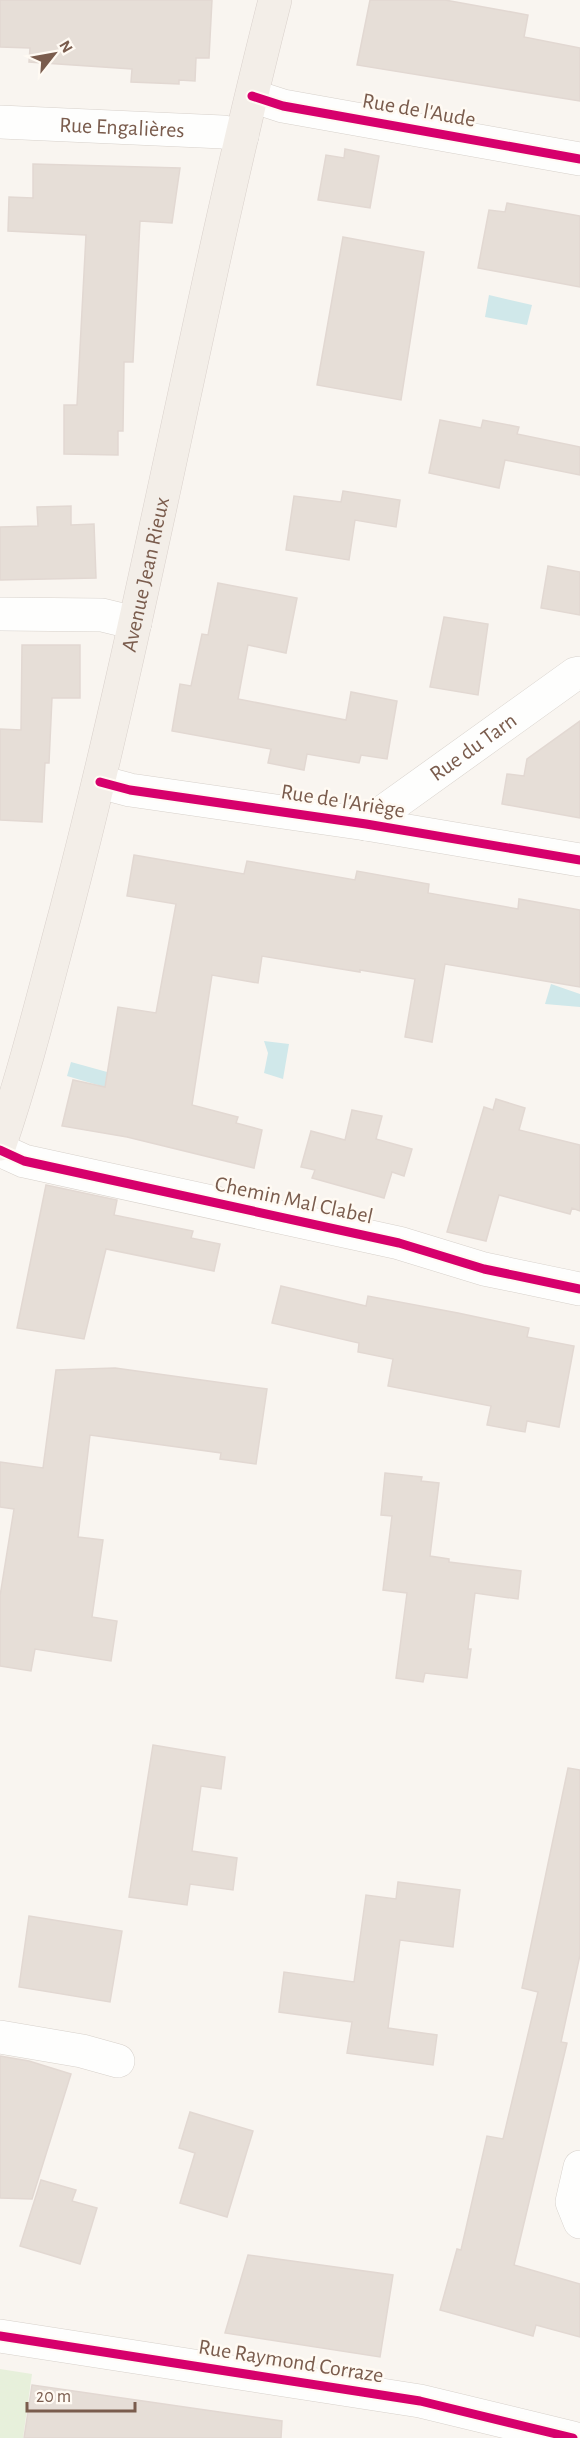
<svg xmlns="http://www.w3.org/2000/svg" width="580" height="2438" font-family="'Alegreya Sans',sans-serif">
<rect width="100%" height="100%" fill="#f9f5f0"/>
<!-- green -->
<path fill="#e7f0db" d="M0,2369L32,2374L23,2438H0Z"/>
<!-- water -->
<path fill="#d0e8ea" d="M489,295L532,305L527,325L485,317Z
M551,984L580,994V1007L545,1004Z
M264,1041L289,1044L283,1079L264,1073L268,1053Z
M71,1062L118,1075L115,1090L67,1076Z"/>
<!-- building -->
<path fill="#e6ded7" stroke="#e2d8d2" stroke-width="1.5" d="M0,0H212L209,58H196L195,81L179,80V84L131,82L132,69L29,62L30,48L0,47Z
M370,0H445L528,15L524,37L580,48V101L357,65Z
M345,149L379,156L370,208L318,200L326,155L344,158Z
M33,164L180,168L172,223L140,221L133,362H124L123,431H118V455L64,454V405H77L86,235L8,231L9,197L33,198Z
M507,203L580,216V287L478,268L489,210L505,212Z
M343,237L424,252L401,400L317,385Z
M440,420L481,428L483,420L519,427L517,434L580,447V475L505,460L499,488L429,473Z
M343,491L400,500L396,527L355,520L349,560L286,550L294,496L341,502Z
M71,506V525L94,524L96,578L0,580V527L38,526L37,507Z
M548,566L580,572V615L541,608Z
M218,583L297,598L286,653L248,645L238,699L346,720L351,692L397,701L387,759L361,755L359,763L307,754L304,770L268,763L271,749L172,731L180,684L191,686L202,634L208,635Z
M444,617L488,624L478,695L430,687Z
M22,645H80V698H52L49,763H45L42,822L0,820V729L21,730Z
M580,721V818L502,804L507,774L524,776L527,759Z
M134,855L244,874L247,861L355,880L357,871L429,884L428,893L518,909L519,899L580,910V987L445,964L432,1042L405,1037L415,979L360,970V972L262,956L258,983L212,975L192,1105L238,1117L236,1123L262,1130L254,1168L127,1137L62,1126L73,1080L105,1087L118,1007L156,1013L176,904L127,896Z
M496,1099L525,1108L519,1130L580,1145V1211L572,1208L570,1214L499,1195L486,1241L447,1232L484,1107L493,1110Z
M352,1110L382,1116L376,1139L412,1149L404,1176L392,1172L384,1198L312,1178L315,1170L301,1167L311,1131L345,1140Z
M46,1185L117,1200L114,1215L193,1231L191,1238L220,1244L214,1271L106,1249L84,1339L17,1328Z
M281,1286L366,1306L368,1296L458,1313L529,1328L527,1337L574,1346L559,1427L527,1421L525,1432L487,1425L491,1406L388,1386L393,1359L358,1352L359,1343L272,1323Z
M115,1368L267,1389L256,1464L220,1459L221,1453L90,1435L78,1537L103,1540L92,1617L117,1621L111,1661L35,1649L31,1671L0,1666V1596L14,1509L0,1507V1462L43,1468L56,1370Z
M385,1473L422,1477L421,1481L439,1483L430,1556L449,1559V1562L521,1571L518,1599L475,1593L468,1649H471L467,1678L425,1673L423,1682L396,1678L407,1593L383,1590L392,1516L381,1515Z
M153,1745L225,1757L221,1789L201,1786L192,1851L237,1858L233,1890L190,1884L187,1905L129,1897Z
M568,1768L580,1770V1955L561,2042L567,2043L514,2265L580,2284V2337L536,2325L533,2336L440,2310L457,2249L461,2250L487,2136L503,2139L538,1992L522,1988Z
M398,1882L460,1890L453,1947L400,1940L388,2028L437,2035L433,2065L347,2053L352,2022L279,2012L284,1972L354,1982L366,1895L396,1899Z
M29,1916L122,1931L110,2002L19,1987Z
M0,2056L29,2061L71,2074L32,2199L0,2198Z
M190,2112L253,2131L227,2217L180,2203L195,2153L179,2148Z
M41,2180L76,2190L72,2201L97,2208L80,2264L20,2246Z
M248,2255L393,2275L380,2357L225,2333Z
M32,2385L282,2421L281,2438H24Z"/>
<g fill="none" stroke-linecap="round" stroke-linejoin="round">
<defs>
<g id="minor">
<path d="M252,96L283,106L580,159"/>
<path id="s1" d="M0,122L223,132L242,136"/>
<path d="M0,614L102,615L135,623"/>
<path d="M100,782L130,790L366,824L580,860"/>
<path id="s2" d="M366,824L575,674L580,673"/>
<path d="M0,1150L24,1161L399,1243L484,1269L580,1289"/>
<path d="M0,2037L82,2051L118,2061"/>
<path d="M580,2167L572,2202L580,2222"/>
<path d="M0,2336L420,2401L573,2438"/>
</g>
<g id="major">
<path id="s3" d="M0,1144C26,1068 45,989 66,911C145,610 198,302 275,0"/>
</g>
</defs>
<!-- minor casing -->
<use href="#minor" stroke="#d7d1cb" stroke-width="34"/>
<!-- major casing -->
<use href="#major" stroke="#dad1cc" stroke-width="34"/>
<!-- minor -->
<use href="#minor" stroke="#fefefd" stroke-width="33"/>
<!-- major -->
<use href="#major" stroke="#f3eee8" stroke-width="33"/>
<defs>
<path id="cycleway" d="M252,96L283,106L580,159
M100,782L130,790L366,824L580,860
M0,1150L24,1161L399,1243L484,1269L580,1289
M0,2336L420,2401L573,2438"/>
</defs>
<!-- cycleway casing -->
<use href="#cycleway" stroke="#fffaf3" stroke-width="13"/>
<!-- cycleway -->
<use href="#cycleway" stroke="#d6006c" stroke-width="9"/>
</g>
<g text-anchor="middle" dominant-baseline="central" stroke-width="5" stroke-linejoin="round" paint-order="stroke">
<!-- street labels -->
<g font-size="22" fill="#7a5c4d" stroke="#fffaf3">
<text transform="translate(419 110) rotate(10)">Rue de l'Aude</text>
<text stroke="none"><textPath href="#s1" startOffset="122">Rue Engalières</textPath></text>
<text stroke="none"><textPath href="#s3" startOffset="588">Avenue Jean Rieux</textPath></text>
<text stroke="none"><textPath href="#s2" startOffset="132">Rue du Tarn</textPath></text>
<text transform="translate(343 801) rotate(9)">Rue de l'Ariège</text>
<text transform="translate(294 1200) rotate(12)">Chemin Mal Clabel</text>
<text transform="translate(291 2361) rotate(9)">Rue Raymond Corraze</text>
</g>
</g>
<!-- north arrow -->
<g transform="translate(54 54) rotate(59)" stroke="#fffaf3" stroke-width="4.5" paint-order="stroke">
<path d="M0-4.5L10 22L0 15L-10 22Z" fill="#7a5c4d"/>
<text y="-9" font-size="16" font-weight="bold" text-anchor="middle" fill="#7a5c4d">N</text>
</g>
<!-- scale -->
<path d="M27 2402v9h108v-9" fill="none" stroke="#7a5c4d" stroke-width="3"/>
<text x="36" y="2402" font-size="18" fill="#7a5c4d" stroke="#fffaf3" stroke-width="4.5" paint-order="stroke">20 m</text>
</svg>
